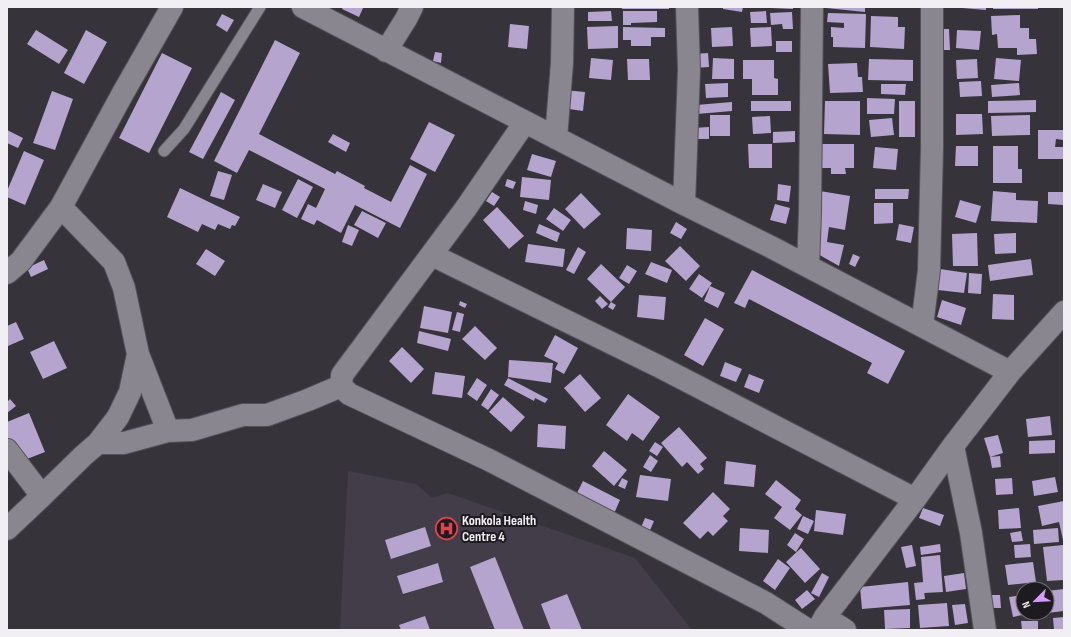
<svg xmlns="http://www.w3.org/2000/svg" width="1071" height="637" font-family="'Sofia Sans Condensed',sans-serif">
<rect width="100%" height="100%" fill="#36333b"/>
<!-- built -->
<path fill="#423d49" d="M348,471L416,484L432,498L448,493L635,558L692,630H340Z"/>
<!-- building -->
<path fill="#b4a4ce" d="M343,7H361L363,8L359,17L342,9Z
M622,7H669V9H622Z
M723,7H743L742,12L723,9Z
M771,7H793V9L771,8Z
M826,7H865V12L826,8Z
M962,7H986V10L962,8Z
M993,7H1038V9H993Z
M611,11L612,21H588V12Z
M623,11H657V22L631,23V25H623Z
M766,11L767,23H751L750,12Z
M792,12L793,29H783L782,24L771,25L770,13Z
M828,13L866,14L865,48L833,47V37H831V27L844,28V23L827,22Z
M222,14L234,20L227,32L216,25Z
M1020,15V28H1029V39H1036L1037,54L1017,55V48H998L997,34L992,35L991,16Z
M871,16L898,17V27H905L904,49L870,47Z
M510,24L529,26L527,49L508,47Z
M618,26V48L588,49L587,27Z
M623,27L665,28V37H651V46H631V40H623Z
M732,27L733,46L712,47L711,28Z
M771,27L772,46L751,47L750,28Z
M939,29H949L950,50H939Z
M36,30L68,50L59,64L27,44Z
M86,30L107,42L84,84L64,73Z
M957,30L981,31L979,50L956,48Z
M275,40L300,53L259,134L335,174L337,171L365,186L364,188L391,202L410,165L427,174L400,228L355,205L341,233L317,220L314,225L301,219L308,204L316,208L325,189L249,150L237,173L214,161Z
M776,41H792V52H776Z
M435,52L442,53L441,63L433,61Z
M162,53L192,68L149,153L119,138Z
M708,53L709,67L694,68L693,54Z
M591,58L613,60L611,80L589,78Z
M713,58L734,59V79H712Z
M996,58L1021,60L1019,81L994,79Z
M627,59H649L650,80H628Z
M869,59L913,60V81L868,80Z
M977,59L978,78L957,79L956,60Z
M743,60H774V78L778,79V95H752V79H743Z
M857,63L858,77H862L863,92L830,93L828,64Z
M981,81L982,96L960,97L959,82Z
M728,83V97L706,98L705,84Z
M1019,83L1020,95L992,97L991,85Z
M881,84H906L905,95L881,94Z
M564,90L585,92L583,111L562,108Z
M52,91L73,99L55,150L33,143Z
M221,92L235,100L203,159L189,152Z
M867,98L895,99L894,114H867Z
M1036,100V112L988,113V101Z
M751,101H791V111H751Z
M825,101H860V135L824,134Z
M899,101H915V137H899Z
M732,102V111L697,114L696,105Z
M956,114H982L983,134L956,135Z
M710,115H730V136H710Z
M1030,115V135L992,136L991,116Z
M770,116L771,133L753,134L752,117Z
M892,118L894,135L871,137L869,120Z
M429,122L455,135L435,172L410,159Z
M709,127V139H694L693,128Z
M7,130L23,138L18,148L7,143Z
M1038,130H1063V140L1056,139L1055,147H1063V159H1038Z
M795,131V142L773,143V132Z
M333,134L350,143L346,152L328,142Z
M748,144H772V168H749Z
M817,144H854V168H845L846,174H831V168H817Z
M956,146H978V166H955Z
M993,146H1018V169H1022V183H993Z
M875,147L898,149L896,170L873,168Z
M24,151L44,160L25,205L7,197V191Z
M532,154L556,161L551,177L527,170Z
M218,171L232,175L224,200L210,196Z
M522,177L551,180L549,200L520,197Z
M298,179L313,187L297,218L282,210Z
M507,179L516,182L513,189L505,186Z
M263,184L282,192L275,208L256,200Z
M778,184L791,186L789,202L777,200Z
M180,188L240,217L235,226L232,225L230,229L218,224L215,230L202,224L198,232L167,217Z
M875,189H909L908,199H875Z
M820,191L850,196L845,230L829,227L827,242L844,245L839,266L816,253Z
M993,191L1016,193V200L1038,201L1037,223L991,221Z
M492,192L500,197L494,206L486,201Z
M1048,192H1064L1063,205L1048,204Z
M581,193L601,214L584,229L565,209Z
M960,200L981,206L976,223L955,217Z
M525,201L538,205L536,214L523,210Z
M874,203H893V223L874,224Z
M775,204L790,208L786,224L770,220Z
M497,207L524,236L509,249L483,220Z
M554,208L571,220L563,231L546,219Z
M362,211L386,223L378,238L354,225Z
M676,222L687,229L681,239L670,233Z
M539,224L560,233L557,242L536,233Z
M899,224L914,227L911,243L896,240Z
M348,225L359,230L352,246L342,242Z
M627,228L652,230L651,251L626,249Z
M977,233L978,266H953L952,234Z
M1016,233V253L995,254L994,234Z
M528,244L565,249L563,267L525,262Z
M680,246L700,266L686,281L665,261Z
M578,247L586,252L574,274L566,270Z
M206,249L225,261L215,276L196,264Z
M853,254L860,257L855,267L849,264Z
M1031,259L1033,275L990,281L988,265Z
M44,260L48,269L31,277L27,268Z
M651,262L672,270L667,283L645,274Z
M601,264L625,287L611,302L587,279Z
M627,265L637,271L629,284L619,278Z
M940,269L967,273L964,293L938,290Z
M752,270L905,351L888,384L867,373L872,363L749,299L745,308L734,303Z
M969,273L982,274L981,294L968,293Z
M699,274L712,283L702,298L689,289Z
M710,286L725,293L718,308L704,301Z
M993,294L1014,295V320L992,319Z
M639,295L666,297L664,320L637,317Z
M600,296L608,304L602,309L595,301Z
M942,300L966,308L961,325L937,317Z
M460,301L467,304L465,308L459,305Z
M611,302L616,305L613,310L608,307Z
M424,306L452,312L448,333L420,328Z
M457,312L464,314L460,332L452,330Z
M705,318L724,329L703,366L684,355Z
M16,322L24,339L8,346L7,343V326Z
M475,326L497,348L485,360L462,339Z
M419,331L451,339L448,351L417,343Z
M555,335L578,348L564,374L555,369L558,363L544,356Z
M54,341L67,368L43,379L30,352Z
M402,347L424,369L411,383L389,361Z
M509,360L553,363L551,383L508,377Z
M725,362L742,369L736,382L720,376Z
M435,372L465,376L462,398L432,394Z
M580,374L601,398L585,412L564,388Z
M749,374L764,380L759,393L744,387Z
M477,378L487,385L477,401L467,394Z
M508,378L548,399L545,403L535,398L534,401L504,385Z
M491,389L499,395L488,410L481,405Z
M628,394L660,417L643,441L632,433L627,441L606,425Z
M503,397L525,417L511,432L489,412Z
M10,399L16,406L7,413V402Z
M29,413L45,452L14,464L7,448V422Z
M1050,416L1052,435L1028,437L1026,419Z
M538,424L566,426L565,449L537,447Z
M679,427L707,458L700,464L704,469L698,474L687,462L682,467L661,443Z
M998,435L1003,453L990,457L984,438Z
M1055,440V453L1029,454V441Z
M655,442L663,447L657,456L649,451Z
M604,451L627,470L614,486L592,466Z
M650,455L658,461L651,472L643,467Z
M1000,456L1001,467L992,468L990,457Z
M726,461L756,465L754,487L724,484Z
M640,475L671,479L668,501L636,497Z
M1055,477L1058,492L1034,496L1032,481Z
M622,478L628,481L625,489L618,486Z
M1012,478L1013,494L996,495L995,479Z
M776,480L801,500L795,509L802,515L790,530L774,518L782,507L765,494Z
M583,481L620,500L612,518L574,499Z
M713,492L730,509L723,516L728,521L713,536L708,531L700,539L683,523Z
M1064,501V540H1063L1059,522L1042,526L1038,506Z
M923,508L944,515L940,526L919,518Z
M1019,508L1021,528L999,529L998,510Z
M816,510L846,514L843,535L814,531Z
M803,516L814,521L808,534L797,529Z
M645,518L654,521L648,535L639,532Z
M425,527L431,546L391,559L385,540Z
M740,528L769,530L768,553L739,551Z
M1058,528L1059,542L1034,544L1033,530Z
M1021,531L1023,541L1012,542L1010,533Z
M795,533L804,539L796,552L787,545Z
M940,544L941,552L921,555L920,547Z
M1030,544L1031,557L1015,558L1014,545Z
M912,545L916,566L906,568L901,547Z
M1063,545L1064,580L1047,581L1043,547Z
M801,548L820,569L805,583L786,562Z
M940,555L943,592L924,593L921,557Z
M495,557L524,630H495L470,567Z
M778,559L790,568L775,590L763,581Z
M1033,562L1036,582L1008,585L1005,565Z
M438,563L443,582L403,594L397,576Z
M822,573L829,577L819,597L811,593Z
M964,573L966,589L946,592L944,576Z
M908,582L910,605L862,609L860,587Z
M923,582L925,599L916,600L914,583Z
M1064,589V611L1047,613V591Z
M807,590L815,599L802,609L795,600Z
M567,594L582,630H551L541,604Z
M989,595H1000L1001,608H989Z
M1023,595V613L1027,614L1013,617L1009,597Z
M947,603L949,626L920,628L918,605Z
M965,604L968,623L955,625L952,605Z
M910,609V628L885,629L884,610Z
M425,616L430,630H401L399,625Z
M1064,617V630H1054L1053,618Z
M1021,621H1038V630H1022Z"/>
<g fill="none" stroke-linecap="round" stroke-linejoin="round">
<defs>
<path id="service" d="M164,151L184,129L260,7"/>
<path id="minor" d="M303,7L684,204L771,247L1010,372
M386,51L406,19L412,7
M525,122L466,208L342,375L341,386L349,394L489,460L766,603L808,630
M556,138L562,63L563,7
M684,204L689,70L687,7
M432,255L660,367L915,499
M808,266L810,213L812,7
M7,273L21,261L61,207L123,93L172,7
M922,326L929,270L932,148V7
M138,354L168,431
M98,443H124L168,431L192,430L243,415H267L308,400L341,386
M953,446L971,533L985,630
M7,450L42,496L7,529
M42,496L84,455L98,443L118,417L130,392L138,354L124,288L114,262L61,207
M825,617L845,630
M818,630L825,617L915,499L953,446L1010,372L1064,312"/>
</defs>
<!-- service casing -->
<use href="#service" stroke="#545259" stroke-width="13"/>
<!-- minor casing -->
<use href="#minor" stroke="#545259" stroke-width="24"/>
<!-- service -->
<use href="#service" stroke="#89868f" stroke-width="11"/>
<!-- minor -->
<use href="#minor" stroke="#89868f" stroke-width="22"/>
</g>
<!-- icons -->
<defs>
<symbol id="hospital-ring" viewBox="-11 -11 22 22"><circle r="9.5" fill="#1d1b1f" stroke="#e0444e" stroke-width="1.5"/><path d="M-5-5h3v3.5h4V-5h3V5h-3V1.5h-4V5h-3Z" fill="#e0444e"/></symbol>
</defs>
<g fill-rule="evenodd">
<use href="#hospital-ring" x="434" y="516" width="25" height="25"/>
</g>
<g text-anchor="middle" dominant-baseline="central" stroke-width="4" stroke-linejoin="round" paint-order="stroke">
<!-- poi labels -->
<g font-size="14" font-weight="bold" fill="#f1eff4" stroke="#1d1b1f" text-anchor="start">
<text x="462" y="520">Konkola Health<tspan x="462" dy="16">Centre 4</tspan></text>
</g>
</g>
<!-- border -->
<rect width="1071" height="637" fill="none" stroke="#f1eff4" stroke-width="16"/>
<!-- north arrow -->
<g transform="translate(1035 601) rotate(246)"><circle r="19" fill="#1d1b1f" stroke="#727074"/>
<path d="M0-3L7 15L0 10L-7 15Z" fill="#d69bfa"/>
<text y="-6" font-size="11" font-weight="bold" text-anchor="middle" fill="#f1eff4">N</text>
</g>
</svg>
